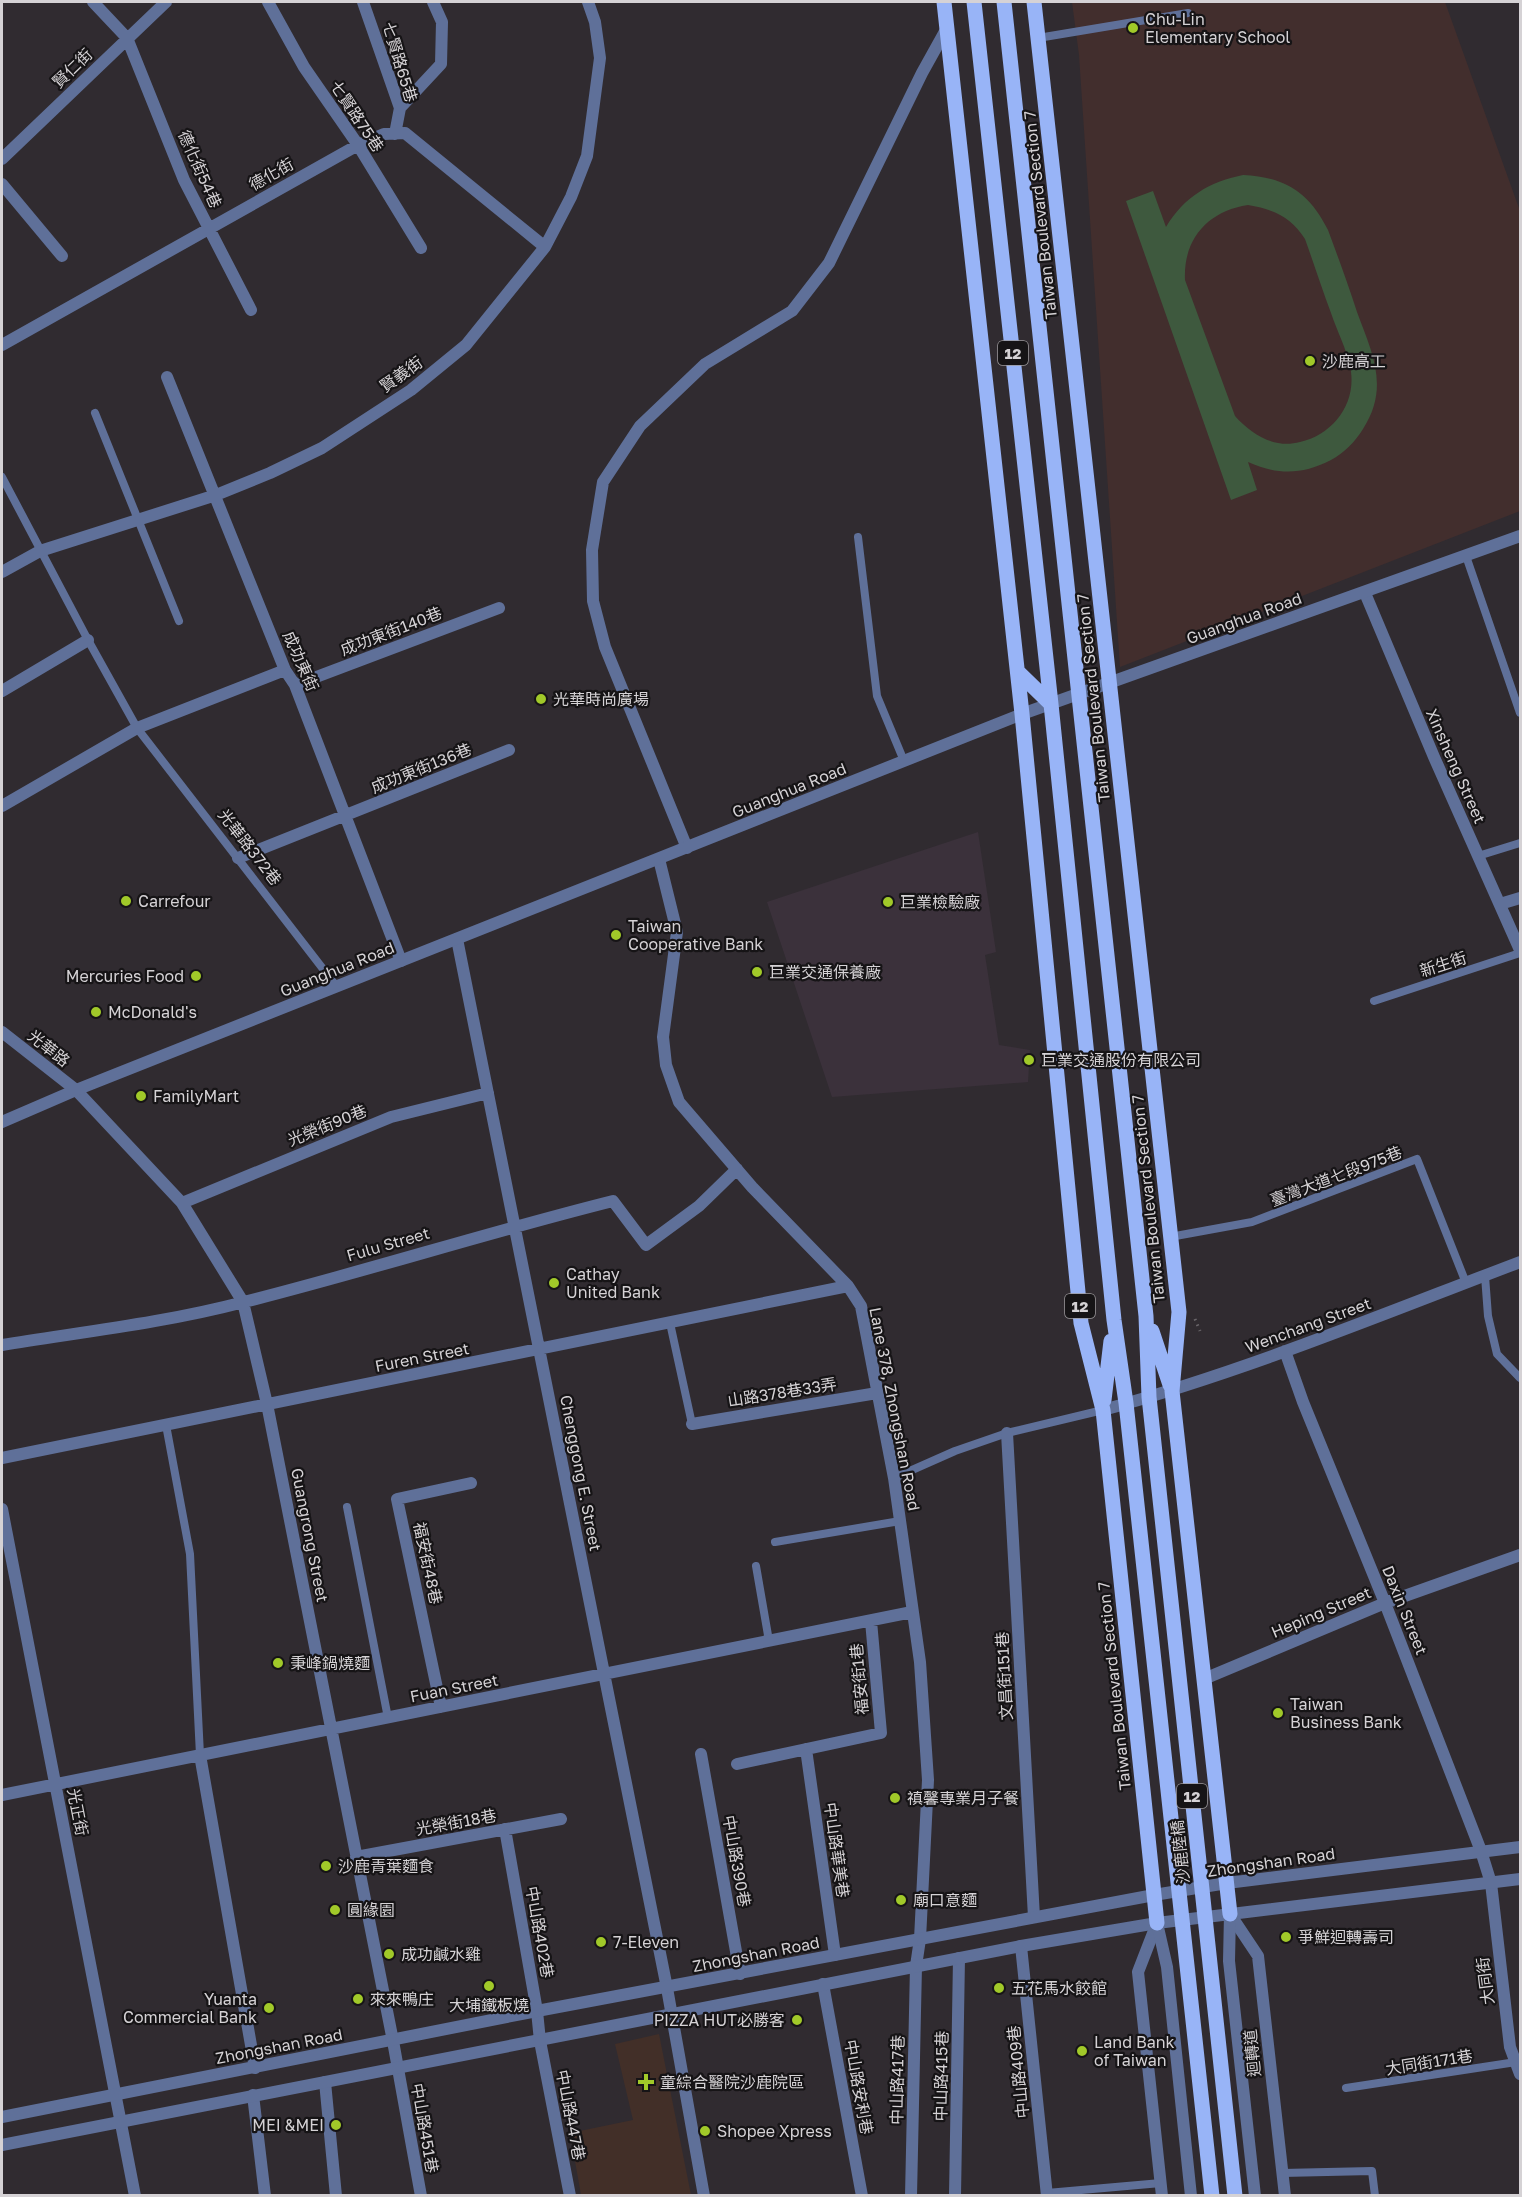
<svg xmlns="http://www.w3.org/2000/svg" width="1522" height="2197" font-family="'Golos Text','Noto Sans TC',sans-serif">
<rect width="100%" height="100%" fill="#302b30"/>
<!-- built -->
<path fill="#3b313b" d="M978,832L996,952L985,955L999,1045L1030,1050L1028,1082L832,1097L767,902Z"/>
<!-- education -->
<path fill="#422e2d" d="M1072,2H1445L1520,211V511L1120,667L1079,55Z"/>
<!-- medical -->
<path fill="#422f28" d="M659,2034L691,2195H581L570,2133L633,2120L615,2044Z"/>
<!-- green -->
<path fill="#3e593e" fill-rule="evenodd" d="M1243,175C1285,177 1309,192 1328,230C1338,257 1348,284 1357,312C1372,353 1390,387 1363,429C1355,442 1344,453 1331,460C1302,475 1277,475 1248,462L1257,490L1231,500L1126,201L1153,191L1166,227C1184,197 1209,182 1243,175ZM1248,205C1273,209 1291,217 1305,239C1314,264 1322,289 1331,313C1337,331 1346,348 1350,366C1358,402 1334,434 1300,442C1274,449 1251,434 1235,416L1185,280C1183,239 1208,211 1248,205Z"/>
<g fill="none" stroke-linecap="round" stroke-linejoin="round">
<!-- path -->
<path stroke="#6b676b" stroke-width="3" stroke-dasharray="1.5 4.5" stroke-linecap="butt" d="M1195,1319L1200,1331"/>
<!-- service -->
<path stroke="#5f7099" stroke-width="8" d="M1038,38L1188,13
M95,413L179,621
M2,477L88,640L137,728L337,987
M858,537L877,696L904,761
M1466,556L1520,713
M1478,856L1520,843
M1374,1001L1520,953
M1170,1237L1252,1222L1417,1159L1466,1283
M1485,1276L1488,1316L1497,1354L1520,1378
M670,1323L692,1424
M166,1425L190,1554L200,1755
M894,1478L955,1451L1007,1433L1103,1410
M347,1507L388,1718
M775,1542L900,1521
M756,1566L769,1641
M1346,2088L1516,2062
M1282,2173L1372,2171L1375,2196
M1047,2193L1161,2183"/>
<!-- minor -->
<path stroke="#5f7099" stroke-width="12" d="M93,2L127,38L184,180L251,310
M268,2L304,67L358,145L421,248
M363,2L400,108L395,134
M400,108L441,64L442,22L433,2
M2,159L166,2
M2,184L62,256
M2,345L358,145L384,134L405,133L545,247
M167,377L285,670L295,685L401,961
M2,572L40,551L216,495L270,473L322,448L411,390L466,345L545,247L571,197L587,156L600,58L595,22L588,2
M1365,593L1434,757L1520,950
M295,685L499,608
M2,691L88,640
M2,806L137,728L285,670
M687,848L605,647L593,601L592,550L603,482L640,426L705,364L792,311L829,263L922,73L947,28
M238,858L509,750
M659,859L677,932L663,1037L666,1065L679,1102L752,1187L848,1286L861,1306L894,1478L920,1662L928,1780L920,1939L916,1966L911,2196
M1500,904L1520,898
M457,939L667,1988L704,2196
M76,1090L182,1203L243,1302L267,1404L393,2041L421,2196
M182,1203L391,1117L488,1093
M2,1345C82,1332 164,1323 244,1302C367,1271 489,1232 613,1201L646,1245L699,1206L737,1169
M1285,1351L1303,1402L1385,1603L1481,1851L1491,1883L1510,2047L1520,2074
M1103,1410C1246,1371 1383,1314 1520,1262
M692,1424L877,1393
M1007,1433L1034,1917
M2,1458L848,1286
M2,1509L135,2196
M1204,1679L1385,1603L1520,1555
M441,1707L397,1499L471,1483
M806,1749L835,1955
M701,1754L740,1974
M200,1755L255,2068
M737,1764L881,1733L871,1621
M2,1795L912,1612
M505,1829L537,2011L540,2041L570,2196
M356,1857L561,1819
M1230,1914L1258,1956L1285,2196
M1157,1923L1138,1972L1162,2196
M1021,1946L1047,2196
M823,1984L862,2196
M325,2082L336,2196
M253,2095L265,2196
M955,2196L959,1958"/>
<!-- tertiary -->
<path stroke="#5f7099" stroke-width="12" d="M2,1032L76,1090
M2,1122L76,1090L1022,714L1520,536
M1230,1914L1229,1961L1255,2196
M1157,1923L1167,1967L1191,2196
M2,2117L537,2011L1154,1895L1227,1883L1520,1847
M2,2145L1021,1946L1157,1923L1520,1879"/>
<!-- primary -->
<path stroke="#98b4f7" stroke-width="15" d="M944,2L1022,714L1081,1323L1103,1410L1157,1923
M974,2L1051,704L1114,1320L1126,1403L1212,2196
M1004,2L1146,1316L1149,1397L1235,2196
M1034,2L1179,1312L1172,1391L1230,1914
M1018,672L1051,704
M1152,1331L1170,1385
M1104,1400L1111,1341"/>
</g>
<!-- markers -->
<g fill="#a1c929" stroke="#161416" stroke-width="2">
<circle cx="1133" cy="28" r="6"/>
<circle cx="1310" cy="361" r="6"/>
<circle cx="541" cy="699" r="6"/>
<circle cx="126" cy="901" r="6"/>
<circle cx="888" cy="902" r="6"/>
<circle cx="616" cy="935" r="6"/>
<circle cx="757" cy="972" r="6"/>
<circle cx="196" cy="976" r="6"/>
<circle cx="96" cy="1012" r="6"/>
<circle cx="1029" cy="1060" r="6"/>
<circle cx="141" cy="1096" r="6"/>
<circle cx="554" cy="1283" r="6"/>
<circle cx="278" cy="1663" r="6"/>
<circle cx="1278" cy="1713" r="6"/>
<circle cx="895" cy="1798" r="6"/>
<circle cx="326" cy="1866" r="6"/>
<circle cx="901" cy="1900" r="6"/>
<circle cx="335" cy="1910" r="6"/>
<circle cx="1286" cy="1937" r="6"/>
<circle cx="601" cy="1942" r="6"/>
<circle cx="389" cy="1954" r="6"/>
<circle cx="489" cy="1986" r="6"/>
<circle cx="999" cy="1988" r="6"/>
<circle cx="358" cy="1999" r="6"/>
<circle cx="269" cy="2008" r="6"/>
<circle cx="797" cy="2020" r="6"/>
<circle cx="1082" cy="2051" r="6"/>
<path d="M643 2073h6v6h6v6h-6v6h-6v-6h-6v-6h6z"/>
<circle cx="336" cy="2125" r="6"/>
<circle cx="705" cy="2131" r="6"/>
</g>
<g text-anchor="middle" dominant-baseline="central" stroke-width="4.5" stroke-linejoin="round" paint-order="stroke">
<!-- shield labels -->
<g fill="#161416" stroke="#9c999c" stroke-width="1.5">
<rect x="998" y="341" width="30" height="24" rx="4.5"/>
<rect x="1065" y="1294" width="30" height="24" rx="4.5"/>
<rect x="1177" y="1784" width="30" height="24" rx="4.5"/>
</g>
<g font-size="15" font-weight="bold" fill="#d5d2d5">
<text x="1013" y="353">12</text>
<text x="1080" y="1306">12</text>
<text x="1192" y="1796">12</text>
</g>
<!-- poi labels -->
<g font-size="16" fill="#d5d2d5" stroke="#161416" text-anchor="start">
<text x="1145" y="19">Chu-Lin<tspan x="1145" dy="18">Elementary School</tspan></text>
<text x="1322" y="361">沙鹿高工</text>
<text x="553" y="699">光華時尚廣場</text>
<text x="138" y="901">Carrefour</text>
<text x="900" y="902">巨業檢驗廠</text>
<text x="628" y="926">Taiwan<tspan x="628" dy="18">Cooperative Bank</tspan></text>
<text x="769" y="972">巨業交通保養廠</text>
<text x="184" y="976" text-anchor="end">Mercuries Food</text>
<text x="108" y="1012">McDonald's</text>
<text x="1041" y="1060">巨業交通股份有限公司</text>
<text x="153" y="1096">FamilyMart</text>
<text x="566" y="1274">Cathay<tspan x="566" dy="18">United Bank</tspan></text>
<text x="290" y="1663">秉峰鍋燒麵</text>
<text x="1290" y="1704">Taiwan<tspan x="1290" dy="18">Business Bank</tspan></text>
<text x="907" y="1798">禛馨專業月子餐</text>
<text x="338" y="1866">沙鹿青葉麵食</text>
<text x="913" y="1900">廟口意麵</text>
<text x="347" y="1910">圓緣園</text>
<text x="1298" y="1937">爭鮮迴轉壽司</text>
<text x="613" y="1942">7-Eleven</text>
<text x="401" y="1954">成功鹹水雞</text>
<text x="1011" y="1988">五花馬水餃館</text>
<text x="257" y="1999" text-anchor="end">Yuanta<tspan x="257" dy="18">Commercial Bank</tspan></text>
<text x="370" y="1999">來來鴨庄</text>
<text x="489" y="2005" text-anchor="middle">大埔鐵板燒</text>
<text x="785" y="2020" text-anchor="end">PIZZA HUT必勝客</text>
<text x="1094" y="2042">Land Bank<tspan x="1094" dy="18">of Taiwan</tspan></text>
<text x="660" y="2082">童綜合醫院沙鹿院區</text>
<text x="324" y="2125" text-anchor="end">MEI &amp;MEI</text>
<text x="717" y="2131">Shopee Xpress</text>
</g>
<!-- street labels -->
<g font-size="16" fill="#d5d2d5" stroke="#161416">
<text transform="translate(400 62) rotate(73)">七賢路65巷</text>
<text transform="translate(72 68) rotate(-44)">賢仁街</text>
<text transform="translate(357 116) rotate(56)">七賢路75巷</text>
<text transform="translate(200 169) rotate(66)">德化街54巷</text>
<text transform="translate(271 174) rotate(-29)">德化街</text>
<text transform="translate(1040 215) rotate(-96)">Taiwan Boulevard Section 7</text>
<text transform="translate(401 374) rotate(-36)">賢義街</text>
<text transform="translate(1244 618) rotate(-20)">Guanghua Road</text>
<text transform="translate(391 631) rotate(-21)">成功東街140巷</text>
<text transform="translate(301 661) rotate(66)">成功東街</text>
<text transform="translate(1093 698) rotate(-96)">Taiwan Boulevard Section 7</text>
<text transform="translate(1456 766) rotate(66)">Xinsheng Street</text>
<text transform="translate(421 768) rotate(-22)">成功東街136巷</text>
<text transform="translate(789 790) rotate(-22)">Guanghua Road</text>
<text transform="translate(250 847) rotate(52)">光華路372巷</text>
<text transform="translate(1443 964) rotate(-18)">新生街</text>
<text transform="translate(337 969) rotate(-22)">Guanghua Road</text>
<text transform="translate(49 1048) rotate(38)">光華路</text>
<text transform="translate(327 1125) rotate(-22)">光榮街90巷</text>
<text transform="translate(1336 1176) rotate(-21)">臺灣大道七段975巷</text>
<text transform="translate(1148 1199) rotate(-96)">Taiwan Boulevard Section 7</text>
<text transform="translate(388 1244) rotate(-16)">Fulu Street</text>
<text transform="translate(1308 1325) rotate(-20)">Wenchang Street</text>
<text transform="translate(422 1357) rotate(-11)">Furen Street</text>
<text transform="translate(782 1392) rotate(-9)">山路378巷33弄</text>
<text transform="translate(895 1409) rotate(79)">Lane 378, Zhongshan Road</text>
<text transform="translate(581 1473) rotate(79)">Chenggong E. Street</text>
<text transform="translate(310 1535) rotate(79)">Guangrong Street</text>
<text transform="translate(428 1563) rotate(78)">福安街48巷</text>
<text transform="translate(1405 1610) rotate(68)">Daxin Street</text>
<text transform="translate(1321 1612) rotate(-23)">Heping Street</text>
<text transform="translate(1004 1676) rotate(-93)">文昌街151巷</text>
<text transform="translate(859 1679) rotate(-95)">福安街1巷</text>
<text transform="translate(1114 1686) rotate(-96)">Taiwan Boulevard Section 7</text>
<text transform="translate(454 1688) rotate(-11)">Fuan Street</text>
<text transform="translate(78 1812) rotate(79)">光正街</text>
<text transform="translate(456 1822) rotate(-10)">光榮街18巷</text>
<text transform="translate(837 1850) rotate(82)">中山路華美巷</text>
<text transform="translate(1180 1852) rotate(-96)">沙鹿陸橋</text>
<text transform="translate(737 1861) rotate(80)">中山路390巷</text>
<text transform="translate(1271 1862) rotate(-8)">Zhongshan Road</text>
<text transform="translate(540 1932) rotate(80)">中山路402巷</text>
<text transform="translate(756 1954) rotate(-11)">Zhongshan Road</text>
<text transform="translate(1485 1981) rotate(-97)">大同街</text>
<text transform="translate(279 2046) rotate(-11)">Zhongshan Road</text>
<text transform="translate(1252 2053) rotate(-96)">迴轉道</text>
<text transform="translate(1429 2062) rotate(-9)">大同街171巷</text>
<text transform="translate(1018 2072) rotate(-96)">中山路409巷</text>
<text transform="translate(941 2076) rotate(-89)">中山路415巷</text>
<text transform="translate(897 2080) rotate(-89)">中山路417巷</text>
<text transform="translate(859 2087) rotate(80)">中山路安利巷</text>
<text transform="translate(571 2115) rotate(79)">中山路447巷</text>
<text transform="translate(425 2128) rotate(80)">中山路451巷</text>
</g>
</g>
<!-- border -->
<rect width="1522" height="2197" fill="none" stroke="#d5d2d5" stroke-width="6"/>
</svg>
